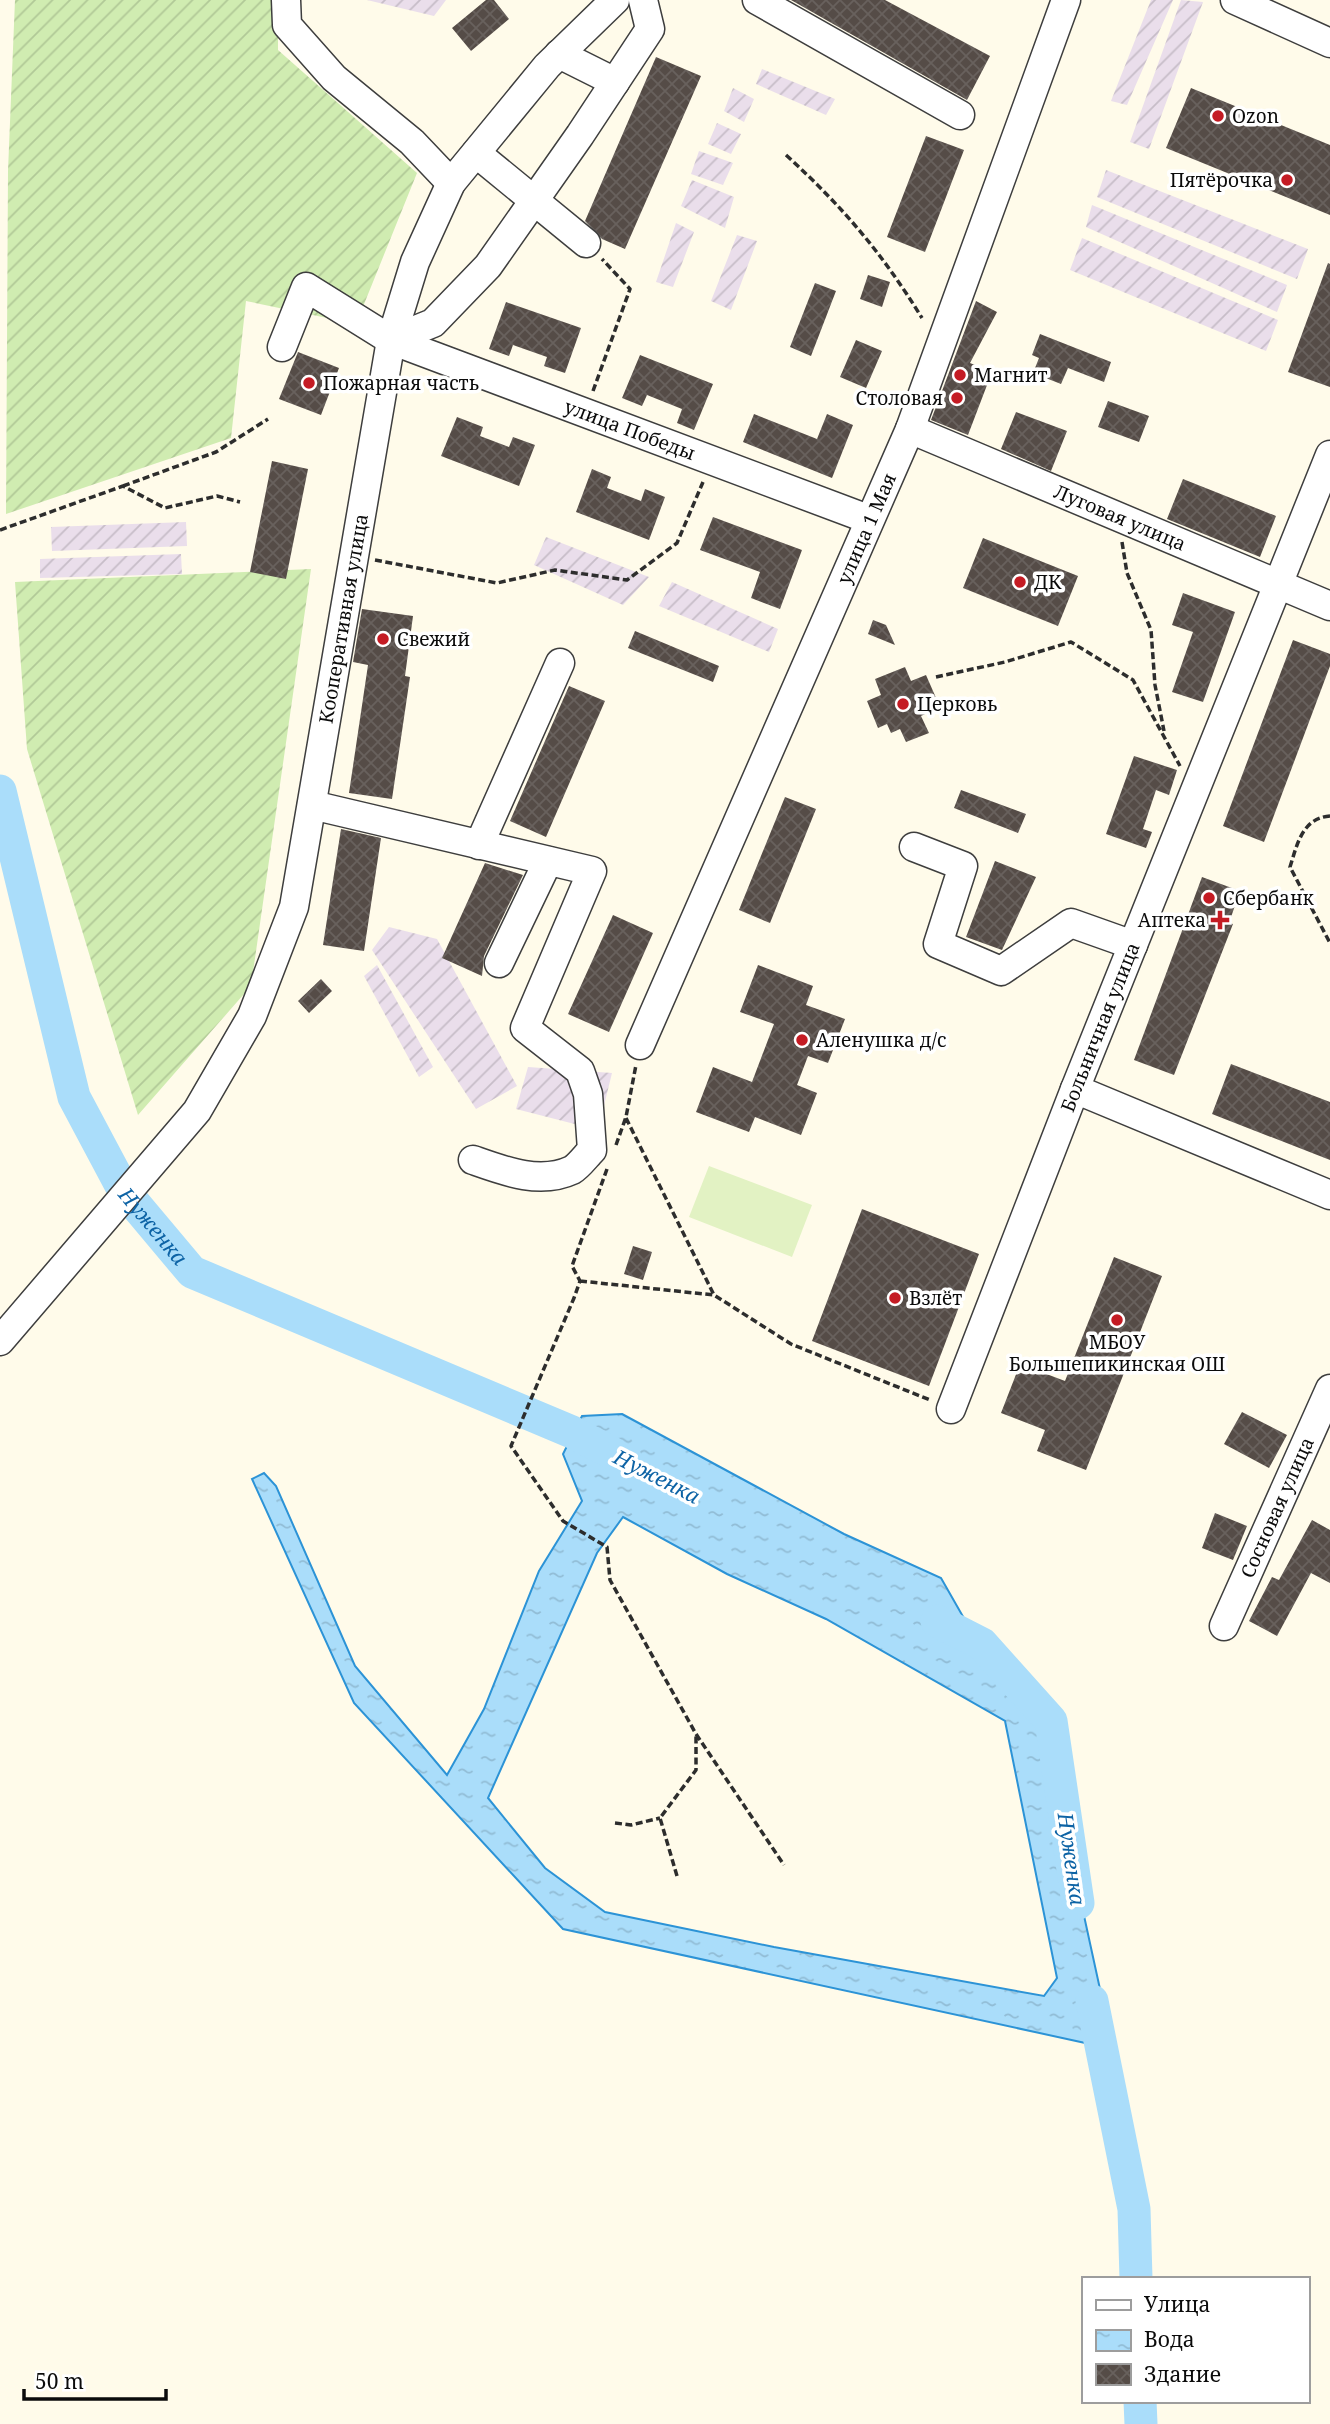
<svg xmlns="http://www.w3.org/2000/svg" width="1330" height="2424" font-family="'Noto Serif',serif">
<defs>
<pattern id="industrial-furrows" width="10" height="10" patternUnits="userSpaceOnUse" patternTransform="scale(1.75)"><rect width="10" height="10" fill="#eadeeb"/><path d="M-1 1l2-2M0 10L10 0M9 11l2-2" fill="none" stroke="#c7bdc8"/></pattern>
<pattern id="garden-furrows" width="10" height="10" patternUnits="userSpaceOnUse" patternTransform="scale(1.75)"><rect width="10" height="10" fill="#d0ecb1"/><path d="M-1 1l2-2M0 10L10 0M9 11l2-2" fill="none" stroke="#b1c997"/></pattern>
<pattern id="water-ripples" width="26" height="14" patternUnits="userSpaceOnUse" patternTransform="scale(1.75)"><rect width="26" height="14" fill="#aaddfa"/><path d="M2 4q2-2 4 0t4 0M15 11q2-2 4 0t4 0" fill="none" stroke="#91bcd5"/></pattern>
<pattern id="building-cross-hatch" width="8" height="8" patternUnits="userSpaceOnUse" patternTransform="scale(1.75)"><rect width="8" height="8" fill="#554c47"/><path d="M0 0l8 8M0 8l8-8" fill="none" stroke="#68615d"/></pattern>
</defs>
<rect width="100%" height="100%" fill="#fffbea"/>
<!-- industrial -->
<path fill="url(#industrial-furrows)" d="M367,0H446L434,16Z
M1151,0H1173L1127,105L1111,101Z
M1181,0L1203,2L1149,149L1130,142Z
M762,69L835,99L826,115L756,84Z
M733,88L754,99L744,122L724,111Z
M717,123L741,134L731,154L708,144Z
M699,151L733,163L723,185L691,174Z
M1106,170L1308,249L1297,279L1097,197Z
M692,180L734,197L725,228L681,206Z
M1092,205L1287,285L1277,312L1086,227Z
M676,223L694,232L673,287L656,282Z
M737,235L757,241L731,310L711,301Z
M1082,238L1278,320L1266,351L1070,270Z
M186,522L187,546L52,551L51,527Z
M546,537L649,577L623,605L534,565Z
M181,554L182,574L40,578V559Z
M672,582L778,629L769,652L659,606Z
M389,927L437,939L517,1086L476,1109L372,950Z
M377,965L433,1067L419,1077L364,976Z
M528,1067L612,1073L598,1130L516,1109Z"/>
<!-- garden -->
<path fill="url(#garden-furrows)" d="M15,0H278V50L417,173L356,324L246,301L231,438L6,514L8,171Z
M311,569L251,986L138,1115L27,749L15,582Z"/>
<!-- pitch -->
<path fill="#e2f2c3" d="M709,1166L812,1205L792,1257L689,1217Z"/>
<!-- water -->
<path fill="url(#water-ripples)" stroke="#2c93d6" stroke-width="2" fill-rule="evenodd" d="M622,1414L844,1534L941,1578L990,1664L1042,1723L1105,2012L1099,2046L563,1929L354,1703L252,1479L264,1473L276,1486L355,1666L447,1775L484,1709L539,1571L582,1501L563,1454L582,1416ZM623,1517L727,1574L826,1619L1005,1721L1057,1978L1044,1996L774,1947L605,1912L545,1868L488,1798L597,1553Z"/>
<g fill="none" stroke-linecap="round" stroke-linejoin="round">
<!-- river -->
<g stroke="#aaddfa" stroke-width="33">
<path id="s1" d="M0,791L74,1097L124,1191L192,1272L572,1432L612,1453"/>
<path d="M937,1621L982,1644L1051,1721L1078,1903"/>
<path d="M1092,2001L1134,2209L1136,2279"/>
<path d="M1140,2401L1141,2424"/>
</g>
</g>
<!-- building -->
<path fill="url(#building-cross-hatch)" d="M486,0H494L509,19L471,51L452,28Z
M791,0H885L990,56L967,100Z
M656,57L701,76L625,249L602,239L585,221Z
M1191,88L1330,145V215L1166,148Z
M926,136L964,150L925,252L887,237Z
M1328,263L1330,264V387L1288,372Z
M868,275L890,282L882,307L860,299Z
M815,283L836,291L811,356L790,347Z
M976,301L997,312L970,363L992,372L968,435L931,420Z
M506,302L581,328L565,373L544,366L547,357L513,345L509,356L489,349Z
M1040,334L1111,362L1104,382L1068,368L1061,384L1033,373L1039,358L1032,355Z
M856,340L882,351L866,388L840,377Z
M298,352L339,368L321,415L279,399Z
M640,355L713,384L694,430L677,423L682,409L647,395L642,406L622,398Z
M1108,401L1149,416L1139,442L1098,427Z
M1016,412L1067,431L1051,471L1001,449Z
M754,414L817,439L827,414L853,425L832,478L743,442Z
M457,417L483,427L480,436L509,447L513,437L535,445L519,486L441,456Z
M272,461L308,469L286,579L250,572Z
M592,469L611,477L607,488L641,501L645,489L665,497L649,540L576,512Z
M1183,479L1276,516L1260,557L1167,519Z
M713,517L802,550L780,609L751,598L760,572L700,550Z
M983,538L1078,576L1058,626L963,588Z
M1183,593L1235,612L1203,702L1172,692L1193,632L1172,625Z
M362,609L413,616L405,676L410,677L392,799L349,793L368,665L353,662Z
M873,620L886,625L895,645L868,634Z
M635,631L719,666L713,682L628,648Z
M1293,640L1330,654V666L1264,842L1223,826Z
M905,667L911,681L926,675L940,707L921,716L929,733L906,742L900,729L891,733L887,724L878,728L867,701L881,695L875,679Z
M569,686L605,701L546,837L510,821Z
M1134,756L1177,770L1169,795L1156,790L1143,829L1152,832L1146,848L1106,834Z
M961,790L1026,814L1018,833L954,808Z
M785,797L816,809L770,923L739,910Z
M341,829L381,838L364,951L323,945Z
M995,861L1036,877L1002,950L966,937Z
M485,863L523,875L484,956L482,976L442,958Z
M1202,877L1240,891L1229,923L1233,924L1174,1075L1134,1060Z
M613,915L653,933L609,1032L568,1014Z
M758,965L813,986L806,1005L845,1019L828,1063L808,1056L797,1085L817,1093L801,1135L755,1117L749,1132L696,1112L713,1067L752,1082L774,1024L740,1012Z
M321,979L332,991L309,1013L298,1001Z
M1231,1064L1330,1102V1160L1212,1114Z
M862,1209L979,1254L929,1386L812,1341Z
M633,1246L652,1252L643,1280L624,1274Z
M1114,1257L1162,1276L1086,1470L1037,1451L1045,1430L1001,1413L1020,1364L1065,1381Z
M1242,1412L1287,1435L1269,1468L1224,1444Z
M1215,1513L1247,1526L1233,1560L1202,1548Z
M1312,1520L1330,1530V1583L1311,1573L1277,1636L1249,1621L1272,1577L1279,1580Z"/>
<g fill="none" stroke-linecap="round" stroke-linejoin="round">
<defs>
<g id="minor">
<path d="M286,0L287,25L334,78L412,142L451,183"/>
<path d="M757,0L960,115"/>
<path d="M1235,0L1330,43"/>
<path d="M559,54L615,82"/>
<path d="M476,153L586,243"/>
<path d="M391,340L433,323L488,266L580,135L650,29L643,0"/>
<path id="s2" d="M282,347L306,287L391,340L868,519"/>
<path id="s3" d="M910,429L1330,606"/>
<path d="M312,805L592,871L525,1028L580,1071L588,1094L592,1150C586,1156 579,1166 572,1170C540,1185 504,1171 473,1160"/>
<path d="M479,845L560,663"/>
<path d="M914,847L963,866L938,944L1001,971L1071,923L1133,945"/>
<path d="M499,963L548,861"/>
<path id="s4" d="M640,1045L910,429L1066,0"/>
<path d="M1075,1089L1330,1195"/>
<path id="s5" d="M0,1341L197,1111L252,1016L294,907L391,340L415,262L451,183L547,66L615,0"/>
<path id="s6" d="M951,1409L1075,1089L1330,455"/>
<path id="s7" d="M1224,1626L1330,1389"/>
</g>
</defs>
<!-- minor casing -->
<use href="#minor" stroke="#3e3e3e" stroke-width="31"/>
<!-- path -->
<path stroke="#2d2d2d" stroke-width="3.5" stroke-dasharray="7 3.5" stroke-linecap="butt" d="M786,155C843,207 882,253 922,318
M593,391L630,289L602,259
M123,486L216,452L268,419
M0,530L123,486L165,508L217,496L240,502
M1122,542L1127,573L1151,630L1155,685L1164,731
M375,560L497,583L555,570L627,580L677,543L703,482
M936,677L1005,662L1071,642L1133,680L1180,766
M1330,816C1302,818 1297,845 1290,867L1330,943
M626,1118L714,1295
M616,1145L626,1117L636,1065
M607,1169L572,1266L580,1281L574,1298L511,1446L563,1521L607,1547L610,1580L696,1734L784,1865
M580,1281L714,1295L791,1344L930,1400
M615,1823L631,1825L660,1818
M677,1876L660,1818L696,1770V1736"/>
<!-- minor -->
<use href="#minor" stroke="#fff" stroke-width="28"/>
</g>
<!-- markers -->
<g fill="#c41b23" stroke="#fff" stroke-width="2.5">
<circle cx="1218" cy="116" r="7"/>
<circle cx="1287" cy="180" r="7"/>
<circle cx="960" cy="375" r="7"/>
<circle cx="309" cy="383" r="7"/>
<circle cx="957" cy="398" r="7"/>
<circle cx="1020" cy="582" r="7"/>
<circle cx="383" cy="639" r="7"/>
<circle cx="903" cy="704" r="7"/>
<circle cx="1209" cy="898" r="7"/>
<path d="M1216.5 909.5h7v7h7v7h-7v7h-7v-7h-7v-7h7z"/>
<circle cx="802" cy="1040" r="7"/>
<circle cx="895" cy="1298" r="7"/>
<circle cx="1117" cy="1320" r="7"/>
</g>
<g text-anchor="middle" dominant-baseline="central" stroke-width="7" stroke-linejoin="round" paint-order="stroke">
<!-- poi labels -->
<g font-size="19" fill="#0b0b0b" stroke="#fff" text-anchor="start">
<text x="1232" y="116">Ozon</text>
<text x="1273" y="180" text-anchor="end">Пятёрочка</text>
<text x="974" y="375">Магнит</text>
<text x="323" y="383">Пожарная часть</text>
<text x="943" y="398" text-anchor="end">Столовая</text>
<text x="1034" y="582">ДК</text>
<text x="397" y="639">Свежий</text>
<text x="917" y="704">Церковь</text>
<text x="1223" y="898">Сбербанк</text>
<text x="1206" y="920" text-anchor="end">Аптека</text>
<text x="816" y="1040">Аленушка д/с</text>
<text x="909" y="1298">Взлёт</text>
<text x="1117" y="1342" text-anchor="middle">МБОУ<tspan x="1117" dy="22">Большепикинская ОШ</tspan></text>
</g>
<!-- street labels -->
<g font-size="19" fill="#0b0b0b" stroke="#fff">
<text stroke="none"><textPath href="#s2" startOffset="420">улица Победы</textPath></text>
<text stroke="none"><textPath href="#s3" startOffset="228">Луговая улица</textPath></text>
<text stroke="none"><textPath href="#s4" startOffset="564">улица 1 Мая</textPath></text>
<text stroke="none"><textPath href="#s5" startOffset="822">Кооперативная улица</textPath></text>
<text stroke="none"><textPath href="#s6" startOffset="410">Больничная улица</textPath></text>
<text stroke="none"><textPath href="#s7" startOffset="130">Сосновая улица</textPath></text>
</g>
<!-- water labels -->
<g font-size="21" font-style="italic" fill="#0d63a5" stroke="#fff">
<text stroke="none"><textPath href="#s1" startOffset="467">Нуженка</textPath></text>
<text transform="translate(657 1476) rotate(27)">Нуженка</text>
<text transform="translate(1072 1859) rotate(82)">Нуженка</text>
</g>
</g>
<!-- legend -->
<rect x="1082" y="2277" width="228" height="126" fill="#ffffff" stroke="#9d9d9d" stroke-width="2"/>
<rect x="1096" y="2300" width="35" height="10" fill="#ffffff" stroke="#9d9d9d" stroke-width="2"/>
<text x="1144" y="2312" font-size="21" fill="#0b0b0b">Улица</text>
<rect x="1096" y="2330" width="35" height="21" fill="url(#water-ripples)" stroke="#9d9d9d" stroke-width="2"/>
<text x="1144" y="2347" font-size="21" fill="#0b0b0b">Вода</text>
<rect x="1096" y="2364" width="35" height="21" fill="url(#building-cross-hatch)" stroke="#9d9d9d" stroke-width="2"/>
<text x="1144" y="2382" font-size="21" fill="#0b0b0b">Здание</text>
<!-- scale -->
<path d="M24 2389v10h142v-10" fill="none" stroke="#0b0b0b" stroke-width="3.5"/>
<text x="35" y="2389" font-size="21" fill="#0b0b0b" stroke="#ffffff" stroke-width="5" paint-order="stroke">50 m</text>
</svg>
